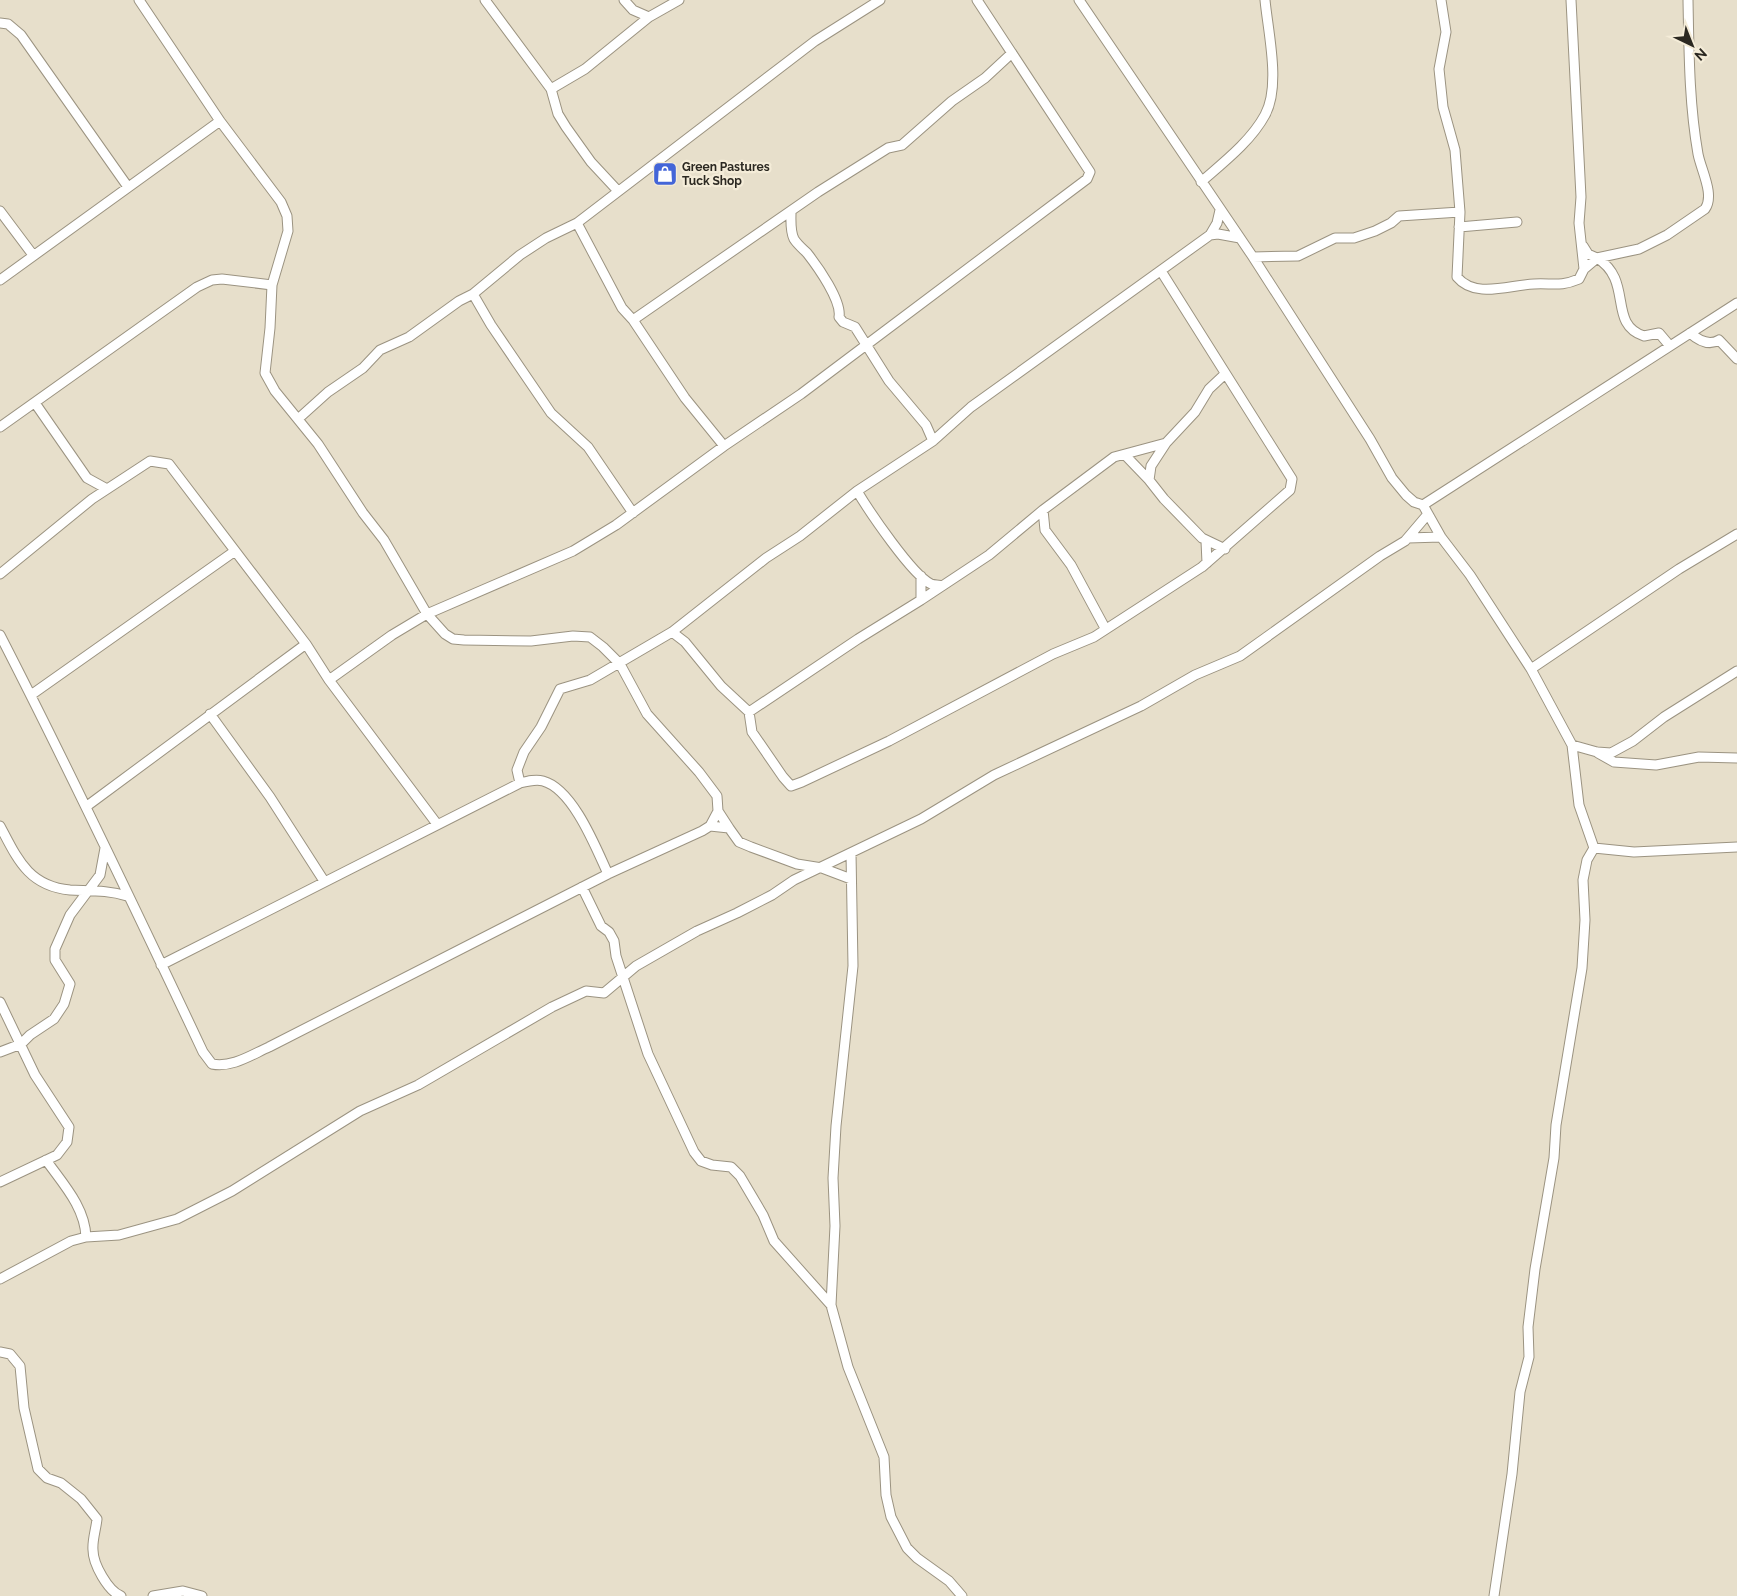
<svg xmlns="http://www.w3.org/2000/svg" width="1737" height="1596" font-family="Raleway,sans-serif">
<rect width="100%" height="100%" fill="#e7dfcb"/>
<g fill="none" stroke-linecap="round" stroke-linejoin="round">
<defs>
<path id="minor" d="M485,0L551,89L558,114L566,127L591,162L618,191
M624,0L633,10L649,17
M1079,0L1253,257L1370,439L1392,478L1406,495L1414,502L1423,505L1737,303
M1441,0L1446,32L1439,69L1443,107L1455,150L1460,212L1457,277C1475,299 1509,285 1534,284C1553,283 1560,287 1579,279L1584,269L1579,223L1581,197L1571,0
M0,23L8,24L21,35L128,187
M551,89L585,69L649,17L679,0
M1201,182C1224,162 1251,141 1265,115C1281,86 1268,32 1265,0
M0,211L33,255
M791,212C791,221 790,231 794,239C797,244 803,249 807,253C818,267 842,301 839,317L843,322L855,327L889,381L926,425L933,441
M577,223L622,308L633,320L685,398L724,446
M1459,227L1517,222
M1210,235L1218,234L1240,238
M1583,246L1588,254L1597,258L1639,249L1667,235L1705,209C1715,195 1701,170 1698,154C1689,103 1689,51 1688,0
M1253,257L1298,256L1335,238H1354L1375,231L1391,223L1399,216L1460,212
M1584,269L1597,258C1634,281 1607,324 1644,336L1659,333L1670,346
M0,280L220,121
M473,294L491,325L551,413L588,447L633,513
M633,320L818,192L888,148L902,145L952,101L985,78L1012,53
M1690,333C1698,340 1709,346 1719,340L1737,359
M35,403L87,478L107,489
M298,419L328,392L363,368L380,350L409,337L459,301L473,294L520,255L546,238L577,223L815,41L880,0
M0,427L197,287L212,280L222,279L272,285
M1166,443L1151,466L1149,480L1164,499L1202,538L1225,549
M1125,455L1149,480
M857,491C869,511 912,575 931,584C934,585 939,585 942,586
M1423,505L1441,537L1470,575L1531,669L1572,745L1579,805L1594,848L1587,860L1583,880L1585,920L1582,968L1556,1125L1554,1158L1535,1269L1528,1327L1529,1357L1520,1392L1512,1474L1494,1596
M1043,510L1045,530L1071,565L1105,628
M1408,538L1441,537
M1206,541L1207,563
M0,574L92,499L150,461L169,464L306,644L329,680L437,824
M921,576V600L989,555L1043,510L1114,457L1166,443L1195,412L1209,389L1225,374
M672,632L685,642L721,686L749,712L858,639L921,600
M0,635C71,773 137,912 203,1052L212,1064C232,1068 251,1055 269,1047L608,874L702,831L710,826L718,811L717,796L699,772L647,714L620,664L603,647L590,637L573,636L531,641L464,640L453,639L445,634L427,614L384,540L363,513L318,444L275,391L265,373L270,328L272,285L288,231L287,216L281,202L220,121L139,0
M1531,669L1679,569L1737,534
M329,680L392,635L427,614L573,551L616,525L724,446L801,394L1087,179L1090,172L977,0
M31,695L235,551
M749,712L752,732L783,777L791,786L802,782L889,741L1053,654L1094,637L1202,567L1290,490L1292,479L1161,271
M210,714L270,797L324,881
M1572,745L1597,752L1611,753L1633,741L1664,717L1737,671
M1598,753L1614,762L1656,765L1699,757L1737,758
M520,783L517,770L524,752L541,727L560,689L590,680L672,632L766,558L800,536L857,491L933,441L971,407L1210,235L1217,223L1220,210
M87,806L306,644
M718,811L729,828
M0,826C17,858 28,886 70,890C90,891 108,890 127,896
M710,826L729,828L739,842L751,847L797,864L822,868L851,879
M1594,848L1634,852L1737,847
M851,853L853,966L836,1126L833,1178L835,1226L831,1305L848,1367L884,1457L886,1495L891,1517L907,1548L917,1558L949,1581L962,1596
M582,887L601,926L609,932L614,941L616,956L648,1054L694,1152L701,1161L712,1165L731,1167L740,1176L763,1215L774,1241L831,1305
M161,965L520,783C528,781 536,779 543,781C573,789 596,848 608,874
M0,1002L35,1075L69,1127L67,1142L57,1155L0,1182
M0,1052L21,1044L30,1035L54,1019L64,1004L70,984L55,960V949L70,915L100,875L105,848
M46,1160C63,1184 85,1207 86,1237
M0,1279L71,1241L86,1237L119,1235L177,1219L232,1191L360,1111L418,1085L552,1007L586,991L604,993L636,966L697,931L737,913L772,895L794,880L921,819L994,775L1141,706L1195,675L1240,656L1380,556L1405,541L1428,514
M0,1352L10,1354L20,1366L24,1408L38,1469L47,1478L61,1483L81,1499L97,1519C96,1529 92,1541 93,1550C93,1564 108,1591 121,1596
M153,1596L183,1591L202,1596"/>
</defs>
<!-- minor casing -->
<use href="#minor" stroke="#9b9381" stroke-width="11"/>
<!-- minor -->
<use href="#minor" stroke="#fff" stroke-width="9"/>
</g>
<!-- icons -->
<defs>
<symbol id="shop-square" viewBox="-11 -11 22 22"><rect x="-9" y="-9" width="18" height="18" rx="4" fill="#4365d8" stroke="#f4ecd8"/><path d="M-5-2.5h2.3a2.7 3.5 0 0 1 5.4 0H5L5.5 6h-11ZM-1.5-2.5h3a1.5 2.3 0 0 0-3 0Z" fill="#fff"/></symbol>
</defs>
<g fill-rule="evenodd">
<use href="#shop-square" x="651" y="160" width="28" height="28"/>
</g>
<g text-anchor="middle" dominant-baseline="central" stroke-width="4.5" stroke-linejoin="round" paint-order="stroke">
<!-- poi labels -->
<g font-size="12" font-weight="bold" fill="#2b2821" stroke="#f4ecd8" text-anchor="start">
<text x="682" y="167">Green Pastures<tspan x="682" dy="14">Tuck Shop</tspan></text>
</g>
</g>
<!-- north arrow -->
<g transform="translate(1692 45) rotate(137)" stroke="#f4ecd8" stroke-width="4" paint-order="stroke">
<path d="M0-4L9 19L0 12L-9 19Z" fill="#2b2821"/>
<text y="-8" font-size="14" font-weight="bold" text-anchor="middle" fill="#2b2821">N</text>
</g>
</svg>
